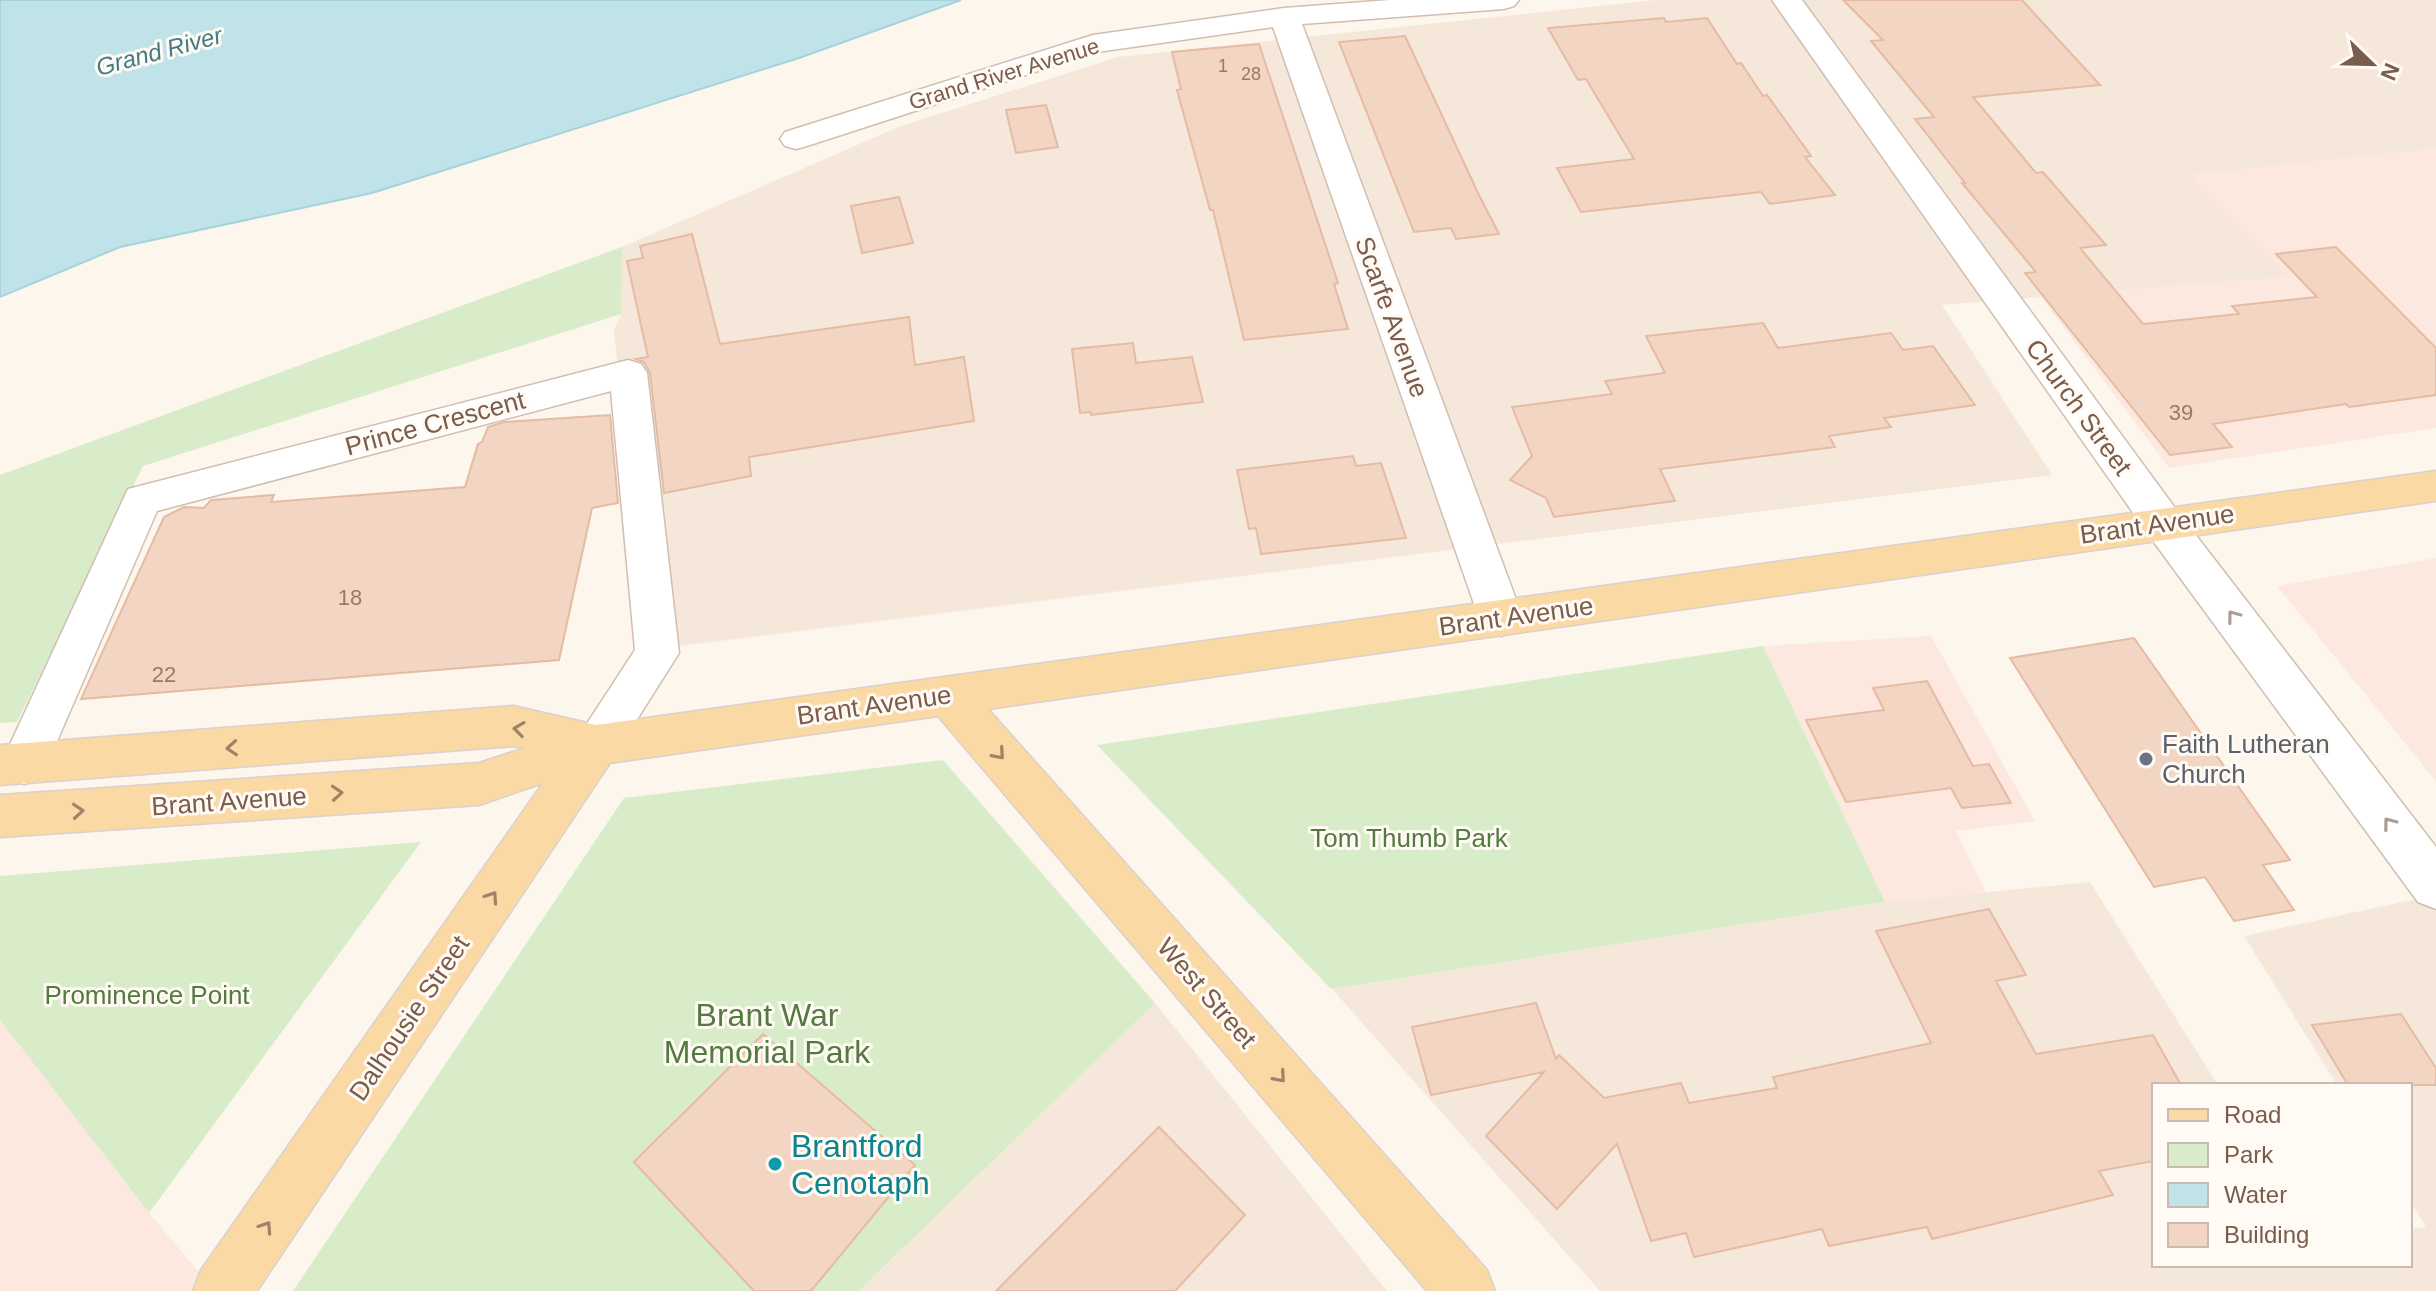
<svg xmlns="http://www.w3.org/2000/svg" width="2436" height="1291" font-family="Helvetica,sans-serif">
<rect width="100%" height="100%" fill="#fdf6ec"/>
<!-- residential -->
<path fill="#f5e8da" d="M1655,0H2436V149L2190,175L2289,277L1942,305L2052,475L639,651L642,604L614,330L621,314L622,247L901,126L1118,57Z
M2090,882L2218,1085H2154V1265H2410V1229L2426,1227L2410,1201V1085H2337L2244,936L2436,895V1291H1600L1332,989L1885,902Z
M1155,1003L1387,1291H859Z"/>
<!-- commercial -->
<path fill="#fde8e0" d="M2436,149V428L2169,468L2040,296L2288,277L2189,175Z
M2436,558V781L2277,586Z
M1931,636L2035,821L1956,831L1986,892L1885,902L1763,646Z
M0,1020L149,1213L215,1291H0Z"/>
<!-- green -->
<path fill="#d8ecc9" d="M622,247L621,314L143,466L17,722L0,723V475Z
M1763,646L1885,902L1331,989L1097,745Z
M943,760L1155,1003L859,1291H293L624,798Z
M421,842L149,1213L0,1020V876Z"/>
<!-- water -->
<path fill="#bfe3e8" stroke="#a5d3da" stroke-width="2" d="M0,0H961L799,58L372,193L120,247L0,297Z"/>
<!-- building -->
<path fill="#f3d5c3" stroke="#e6bba3" stroke-width="2" d="M1843,0H2022L2100,85L1973,97L2036,173L2043,172L2106,245L2080,248L2143,324L2239,314L2232,306L2317,297L2276,254L2336,247L2436,348V395L2349,407L2346,404L2213,424L2232,447L2170,455L2025,273L2036,272L1962,183H1965L1915,119L1934,117L1871,41L1883,40Z
M1664,18L1666,22L1707,18L1737,64L1741,63L1763,96L1767,95L1811,156L1805,157L1835,195L1770,204L1761,192L1581,212L1557,168L1634,159L1586,79L1578,80L1548,28Z
M1405,36L1478,193L1499,234L1456,239L1451,228L1414,232L1339,42Z
M1259,44L1338,283L1334,284L1348,329L1244,340L1213,210H1210L1177,90L1181,89L1172,52Z
M1046,105L1058,147L1016,153L1006,110Z
M899,197L913,243L862,253L851,206Z
M692,234L720,344L909,317L915,365L964,357L974,421L749,457L751,476L664,493L650,373L644,362L636,359L648,357L627,261L643,258L640,246Z
M1763,323L1778,348L1891,333L1903,350L1933,346L1975,405L1884,418L1891,427L1829,436L1835,447L1660,469L1675,501L1554,517L1546,498L1510,480L1532,456L1512,407L1612,394L1605,381L1665,373L1646,336Z
M1133,343L1136,363L1192,357L1203,402L1091,415V412L1080,413L1072,349Z
M610,415L618,503L592,508L559,660L81,699L164,517L184,507L204,508L211,500L274,495L271,502L465,487L478,444L482,442L488,427L504,422Z
M1353,456L1356,466L1381,463L1406,538L1261,554L1256,528L1249,529L1237,470Z
M2134,638L2290,860L2263,865L2294,910L2234,921L2205,877L2154,887L2010,658Z
M1927,681L1973,766L1989,764L2011,803L1962,808L1951,788L1846,802L1806,720L1884,710L1873,688Z
M1989,909L2026,975L1996,981L2036,1054L2153,1035L2181,1085H2154V1161L2099,1171L2113,1195L1932,1239L1927,1227L1829,1246L1822,1229L1694,1257L1686,1233L1651,1241L1617,1144L1557,1209L1486,1136L1544,1072L1431,1095L1412,1027L1536,1003L1556,1059L1559,1055L1604,1098L1681,1083L1689,1103L1777,1088L1773,1077L1931,1043L1876,931Z
M2401,1014L2436,1068V1085H2348L2312,1025Z
M763,1034L915,1165L811,1291H754L634,1162Z
M1159,1127L1245,1215L1175,1291H996Z"/>
<g fill="none" stroke-linecap="round" stroke-linejoin="round">
<defs>
<path id="minor" d="M1390,0H1519L1514,6L1504,9L1302,24L1523,618L1516,630L1501,636L1486,630L1479,618L1273,27L1097,52L807,146L796,149L785,146L780,139L785,132L1093,35L1284,8Z
M1772,0H1802L2178,512L2436,847V909L2418,902L2148,534Z
M628,360L641,364L647,373L679,653L612,759L596,765L580,759L573,745L635,650L611,391L157,511L41,778L24,784L7,778L1,764L128,489Z"/>
<path id="major" d="M2436,471V501L988,709L1487,1270L1495,1291H1427L938,716L610,763L257,1291H193L201,1270L543,783L479,805L0,837V795L479,763L525,748L513,746L0,785V745L513,706L596,725Z"/>
</defs>
<!-- minor casing -->
<use href="#minor" stroke="#d1beb0" stroke-width="3"/>
<!-- major casing -->
<use href="#major" stroke="#dad1cd" stroke-width="3"/>
<!-- minor -->
<use href="#minor" fill="#fff" fill-rule="evenodd"/>
<!-- major -->
<use href="#major" fill="#fbd9a5" fill-rule="evenodd"/>
</g>
<!-- one-way arrows -->
<defs><path id="oneway-chevron" d="M-2-3.5L2.5 0L-2 3.5" fill="none" stroke-width="1.6" stroke-linecap="round" stroke-linejoin="round" transform="scale(2)"/></defs>
<g stroke="#af9d94">
<use href="#oneway-chevron" transform="translate(2233 616) rotate(-127)"/>
<use href="#oneway-chevron" transform="translate(2389 823) rotate(-127)"/>
</g>
<g stroke="#a18267">
<use href="#oneway-chevron" transform="translate(519 729) rotate(-172)"/>
<use href="#oneway-chevron" transform="translate(232 748) rotate(176)"/>
<use href="#oneway-chevron" transform="translate(999 754) rotate(49)"/>
<use href="#oneway-chevron" transform="translate(337 793) rotate(-4)"/>
<use href="#oneway-chevron" transform="translate(78 811) rotate(-4)"/>
<use href="#oneway-chevron" transform="translate(492 897) rotate(-56)"/>
<use href="#oneway-chevron" transform="translate(1280 1077) rotate(49)"/>
<use href="#oneway-chevron" transform="translate(266 1227) rotate(-56)"/>
</g>
<!-- markers -->
<circle fill="#6b7280" stroke="#fffaf3" stroke-width="3" cx="2146" cy="759" r="8"/>
<circle fill="#0f9aa8" stroke="#fffaf3" stroke-width="3" cx="775" cy="1164" r="8"/>
<g text-anchor="middle" dominant-baseline="central" stroke-width="6" stroke-linejoin="round" paint-order="stroke">
<!-- far-number labels -->
<g font-size="18" fill="#987a6a">
<text x="1223" y="66">1</text>
<text x="1251" y="74">28</text>
</g>
<!-- far-street labels -->
<g font-size="22" fill="#7a5c4d" stroke="#fffaf3">
<text transform="translate(1004 74) rotate(-17)">Grand River Avenue</text>
</g>
<!-- number labels -->
<g font-size="22" fill="#987a6a">
<text x="2181" y="412">39</text>
<text x="350" y="597">18</text>
<text x="164" y="674">22</text>
</g>
<!-- far-water labels -->
<g font-size="24" font-style="italic" fill="#437c86" stroke="#fffaf3">
<text transform="translate(159 51) rotate(-15)">Grand River</text>
</g>
<!-- street labels -->
<g font-size="26" fill="#7a5c4d" stroke="#fffaf3">
<text transform="translate(1392 317) rotate(70)">Scarfe Avenue</text>
<text transform="translate(2079 407) rotate(54)">Church Street</text>
<text transform="translate(435 423) rotate(-15)">Prince Crescent</text>
<text transform="translate(2157 524) rotate(-8)">Brant Avenue</text>
<text transform="translate(1516 616) rotate(-8)">Brant Avenue</text>
<text transform="translate(874 705) rotate(-8)">Brant Avenue</text>
<text transform="translate(229 801) rotate(-4)">Brant Avenue</text>
<text transform="translate(1207 993) rotate(49)">West Street</text>
<text transform="translate(409 1018) rotate(-56)">Dalhousie Street</text>
</g>
<!-- worship labels -->
<g font-size="26" fill="#5b616d" stroke="#fffaf3" text-anchor="start">
<text x="2162" y="744">Faith Lutheran<tspan x="2162" dy="30">Church</tspan></text>
</g>
<!-- park labels -->
<g font-size="26" fill="#537a41" stroke="#fffaf3">
<text x="1409" y="838">Tom Thumb Park</text>
<text x="147" y="995">Prominence Point</text>
</g>
<!-- near-park labels -->
<g font-size="32" fill="#537a41" stroke="#fffaf3">
<text x="767" y="1015">Brant War<tspan x="767" dy="37">Memorial Park</tspan></text>
</g>
<!-- near-culture labels -->
<g font-size="32" fill="#0d838f" stroke="#fffaf3" text-anchor="start">
<text x="791" y="1146">Brantford<tspan x="791" dy="37">Cenotaph</tspan></text>
</g>
</g>
<!-- legend -->
<rect x="2152" y="1083" width="260" height="184" fill="#fffaf3" stroke="#cabbb1" stroke-width="2"/>
<rect x="2168" y="1109" width="40" height="12" fill="#fbd9a5" stroke="#cabbb1" stroke-width="2"/>
<text x="2224" y="1123" font-size="24" fill="#7a5c4d">Road</text>
<rect x="2168" y="1143" width="40" height="24" fill="#d8ecc9" stroke="#cabbb1" stroke-width="2"/>
<text x="2224" y="1163" font-size="24" fill="#7a5c4d">Park</text>
<rect x="2168" y="1183" width="40" height="24" fill="#bfe3e8" stroke="#cabbb1" stroke-width="2"/>
<text x="2224" y="1203" font-size="24" fill="#7a5c4d">Water</text>
<rect x="2168" y="1223" width="40" height="24" fill="#f3d5c3" stroke="#cabbb1" stroke-width="2"/>
<text x="2224" y="1243" font-size="24" fill="#7a5c4d">Building</text>
<!-- north arrow -->
<g transform="translate(2372 64) rotate(113)" stroke="#fffaf3" stroke-width="6" paint-order="stroke">
<path d="M0-6L14 30L0 20L-14 30Z" fill="#7a5c4d"/>
<text y="-12" font-size="22" font-weight="bold" text-anchor="middle" fill="#7a5c4d">N</text>
</g>
</svg>
